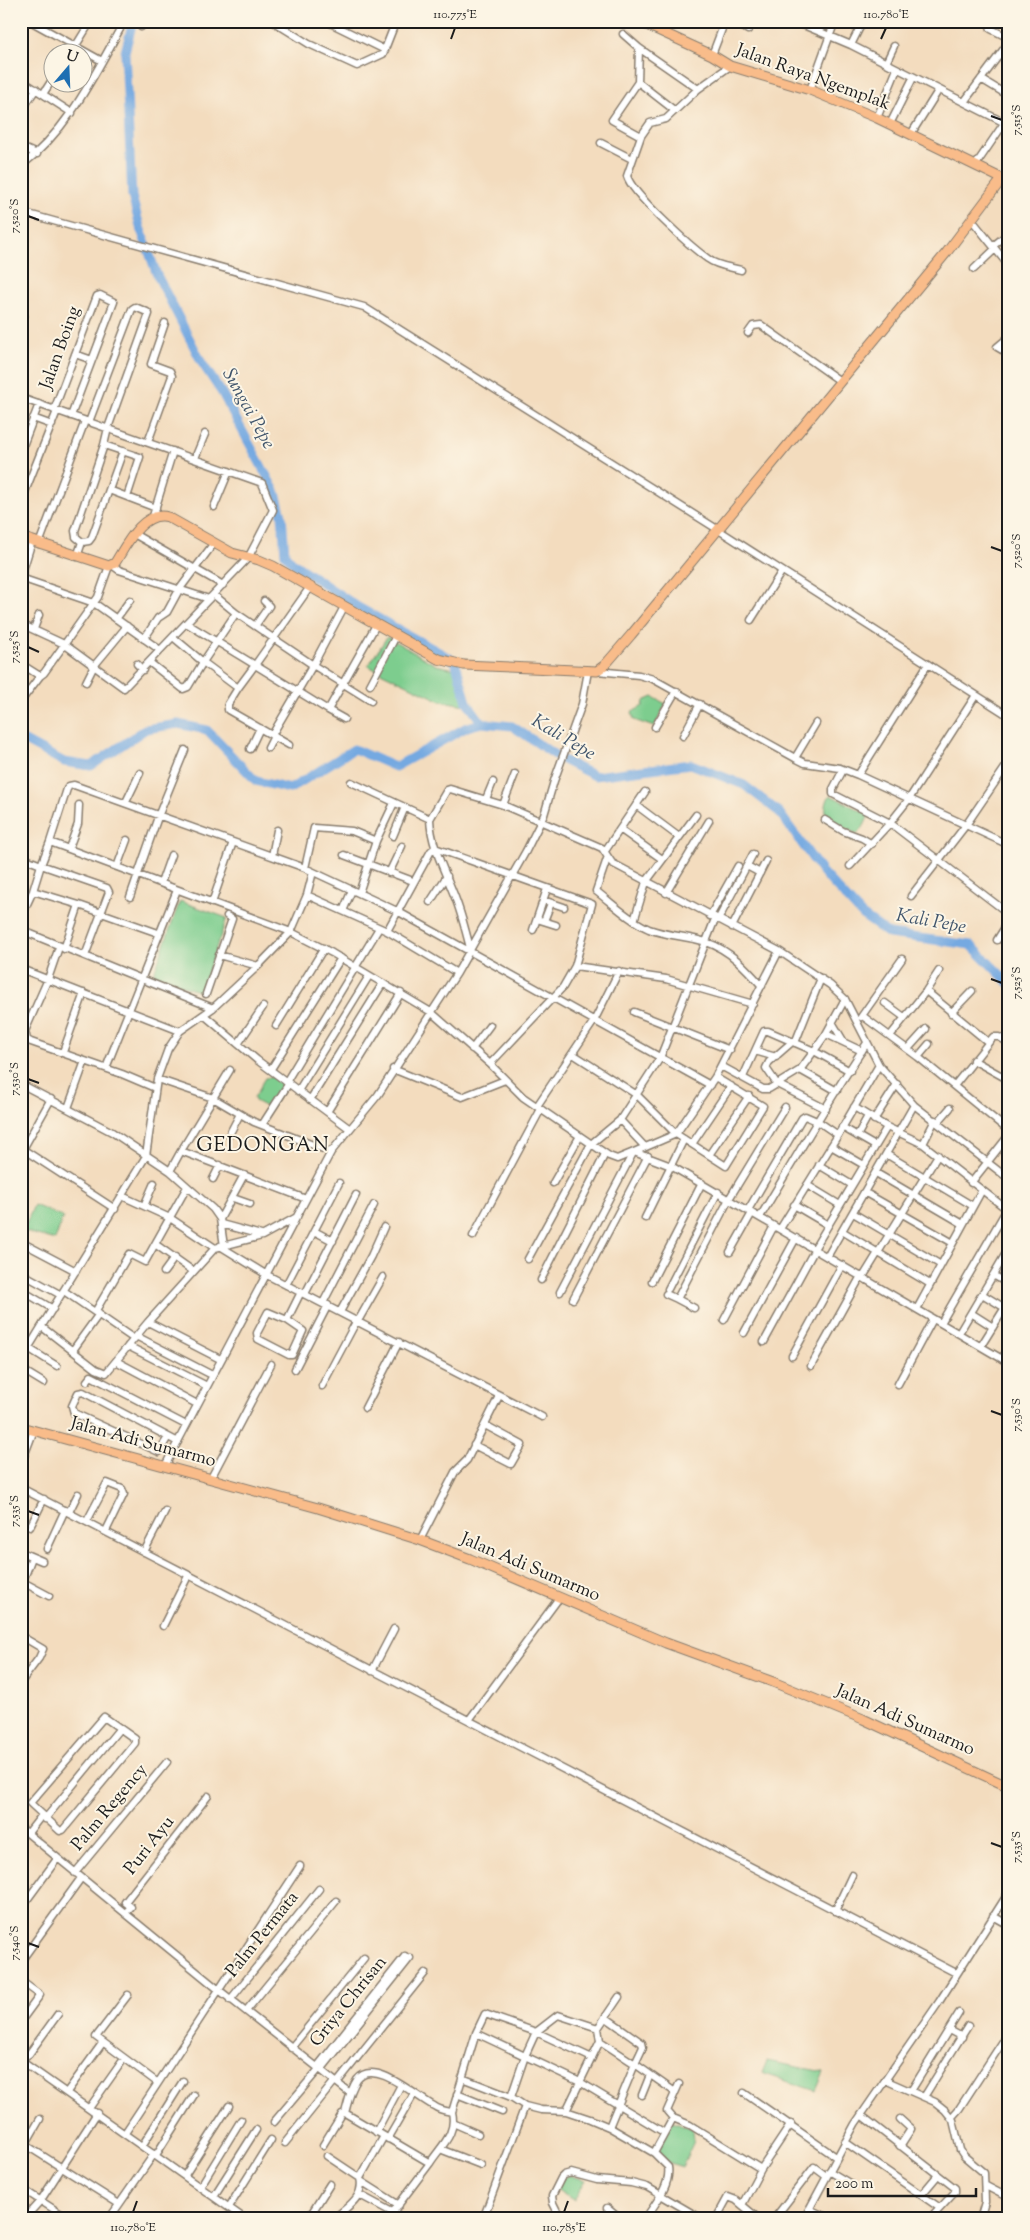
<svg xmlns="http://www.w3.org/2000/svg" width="1030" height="2240" font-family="'Sorts Mill Goudy',serif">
<rect width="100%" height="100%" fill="#fcf5e5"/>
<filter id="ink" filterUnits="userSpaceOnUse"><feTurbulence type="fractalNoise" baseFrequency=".02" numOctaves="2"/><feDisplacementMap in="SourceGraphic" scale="10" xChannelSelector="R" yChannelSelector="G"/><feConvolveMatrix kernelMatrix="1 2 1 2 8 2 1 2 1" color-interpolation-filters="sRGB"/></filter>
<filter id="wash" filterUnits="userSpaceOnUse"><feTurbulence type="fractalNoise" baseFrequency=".0096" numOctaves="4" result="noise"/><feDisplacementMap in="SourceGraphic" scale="20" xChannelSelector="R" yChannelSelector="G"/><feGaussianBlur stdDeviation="1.12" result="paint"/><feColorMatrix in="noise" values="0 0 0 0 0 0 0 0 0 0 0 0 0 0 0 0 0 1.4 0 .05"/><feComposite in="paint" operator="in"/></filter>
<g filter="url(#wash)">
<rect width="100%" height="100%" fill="#f3dcbe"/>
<!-- green -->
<path fill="#7dcd8e" stroke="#4c7455" d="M387,637L436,665L455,669L466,705L441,701L368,666Z
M653,697L666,704L654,727L634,720L632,712L643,706L644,701Z
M830,795L869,815L864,826L857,834L827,820C825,811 825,803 830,795Z
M180,901L227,918L200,992L153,975Z
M275,1077L286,1084L270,1109L255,1101L254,1097C260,1091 260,1085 265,1078Z
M34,1205L63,1217L55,1240L23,1231Z
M767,2061L824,2072L816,2091L762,2073Z
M673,2121L693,2129L694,2141L682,2167L670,2163L656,2152Z
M569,2175L586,2180L574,2200L556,2188L562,2179Z"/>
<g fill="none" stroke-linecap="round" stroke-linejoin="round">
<!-- river -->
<path stroke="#74a9e1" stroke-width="9" d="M133,21L125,52L132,196L140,227L157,275L202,363L222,393L276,493L282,515L285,554L293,563L358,607L455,661L467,702L482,723
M21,739L64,762L91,766L146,729L178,724L207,730L256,781L290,789L354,749L395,767L467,727L482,723L512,726L561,759L595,776L691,764L744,785L779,812L822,872L862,915L889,934L971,945L1009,983"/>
</g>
</g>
<g filter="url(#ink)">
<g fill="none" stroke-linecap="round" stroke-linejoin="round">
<defs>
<path id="minor" d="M30,21L102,61
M272,21L309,44L357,66L383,54L396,21
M326,21L385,50
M731,21L748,30
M794,21L851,45L1009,125
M993,21L990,26L991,29L1009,38
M141,27L143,21
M623,34L639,48L698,89
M851,45L863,21
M639,48L638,82L674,110
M72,52L91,21
M712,55L725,21
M886,63L894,46
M730,66L698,89L666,119L650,123L641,136L627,176C632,194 691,247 708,259C717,266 730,267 741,270
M981,79L1009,96
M21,80L72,113
M638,82L612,120L641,136
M810,90L835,21
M43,94L52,80
M964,102L1009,42
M21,111L36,89
M877,118L897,69
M890,124L913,78
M911,134L938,91
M601,143L632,159
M21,147L37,154
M21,166C68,130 92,79 120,29L119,21
M975,166L1009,116
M21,212L364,307L717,529L1009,716
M972,220L1009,266
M993,246L1009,233
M974,269L995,249
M21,322L24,316
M748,333L753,326L761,325L840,381
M1009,337L997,347L1009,354
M75,354L92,360
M21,398L262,483L273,510L248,558L124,688L64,644L21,624
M54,410L97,296L100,295L114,302L71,416
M33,418L52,425
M89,422L132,309L135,307L147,312L149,314L108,428L104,445
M148,442L172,376L170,371L151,364L165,323
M21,451L39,404
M195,458L205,434
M109,490L156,508
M21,502L57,411
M214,507L229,471
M153,516L173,451
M134,534L223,585
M82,542L76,537L75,531L104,445L140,457L127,497
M39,544L85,421
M77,557L82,542L89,541L92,537L123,451
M112,565L119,570L209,599
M21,577L32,541
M21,578L94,603L160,650
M310,587L255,665L328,710L376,625
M214,595L236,613L313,665L272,735
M344,607L313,665L371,701
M236,613L203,662L238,688L228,704V710L289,745
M116,619L130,600
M751,620L782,571
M186,623L255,665L238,688
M255,626L269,606L264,601
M34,629L39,615
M144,639L158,618L167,612L179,590L214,543
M149,662L183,689L188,687L203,662L173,637
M21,664L40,676L44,673L98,597L109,566
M137,664L143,670
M597,671L639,675L653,679L795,758L805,763L840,768L858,775L1009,845
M86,682L94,666L127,626
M370,685L396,636
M21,701L40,676
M328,710L344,719
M655,727L676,691
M683,736L700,704
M268,748L274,736
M250,749L260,728
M795,758L816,723
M843,770L833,789V794L890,823L1009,914
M858,775L928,664
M351,782L430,819C431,847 446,873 456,900C462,916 466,932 470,948
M486,799L493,782
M126,802L140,773
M503,805L515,774
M636,805L679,837
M430,819L447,790L450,789L503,805L602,848L612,863L779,951L830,985L845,999L879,1065L914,1105L1009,1179
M825,820L843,831L862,838L872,844
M620,829L662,859
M393,836L405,807
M376,841L394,803
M50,842L67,789L69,786L74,785L305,868L397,911L710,1085
M69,848L78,824L79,805
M605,851L645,792
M344,855L413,881
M272,856L277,830
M21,857L41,865L50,842L291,932L332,953L431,1012L490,1064L523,1097L609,1156L617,1159L634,1152L671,1166L1009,1363
M607,859L596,891C613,904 629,920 649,929C667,936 687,936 706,942C730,950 746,968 762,986
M747,866L760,873
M850,866L890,823L909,799L976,695
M117,867L127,840
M305,868L314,828L352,831L376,841L359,893
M389,873L402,846
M161,883L171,855
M33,891L79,905L158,933
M666,893L709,821
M307,895L387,931L457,973
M911,896L966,825L1009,762
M130,897L159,814L185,750
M543,900L564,907
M430,902L447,876
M212,903L233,842
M343,911L352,890
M710,916L738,866
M21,917L33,891L41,865L107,888L109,892L85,956
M537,919L556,925
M718,920L753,854
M544,921L551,903
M634,921L646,882L696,815
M732,927L766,861
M21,930L213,1008
M533,930L547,889
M387,931L431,851L435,848L592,904L575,966L563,987L490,1064
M997,940L1009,921
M64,949L79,905
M219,955L258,966
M575,966L666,979L753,1004
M21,969L180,1031
M926,991L988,1042
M206,994L232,919L227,916
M885,1003L904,1017
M634,1012L730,1050
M951,1013L972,991
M204,1015L257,1060L350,1129
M861,1017L902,959
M864,1017L918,1057L1009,1131
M832,1022L844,1042
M276,1026L324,948
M21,1028L25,1031L27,1040L31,1042L122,1074L155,1088
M25,1031L48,979L59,947
M826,1034L845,999
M890,1036L926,991L939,971
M792,1042L769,1062L766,1068L777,1084L826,1109
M795,1043L821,978
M238,1044L263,1007
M472,1049L490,1025
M908,1049L926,1029
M755,1051L776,1057
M63,1052L84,993
M573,1054L637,1095L676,1134L726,1166L763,1106L715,1077
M918,1057L929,1044
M973,1060L1009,1080
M721,1066L763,1089H769L800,1070L814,1051L768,1031H764L743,1077
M106,1068L177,890
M271,1069L341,958
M393,1069L462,1097L505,1080
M800,1070L837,1091
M850,1071L814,1051L826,1034L862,1051
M157,1079L213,1098L254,1122L331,1152
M286,1082L379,928
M21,1084L112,1132L170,1171L213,1209L220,1219L224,1246
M954,1086L993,1037H999L1009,1043
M298,1091L369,976
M310,1100L383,983
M537,1106L594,1021L619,971
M854,1107L887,1127L923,1144L1009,1211
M68,1108L85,1061
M327,1112L401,993
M620,1120L645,1147
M874,1120L897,1084
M938,1122L950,1108
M262,1125L289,1083
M842,1127L875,1146
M229,1135L240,1114
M838,1135L879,1065
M857,1136L868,1116
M692,1144L731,1086
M923,1144L935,1120
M831,1146L864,1165
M21,1148L115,1209
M23,1149L51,1099
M181,1151L230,1070
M634,1152L676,1134L715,1077L779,951
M886,1154L973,1206
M709,1155L749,1096
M819,1165L852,1185
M170,1171L181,1151L306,1199
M876,1173L963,1224
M213,1179L220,1165
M553,1183L580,1136
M971,1183L1009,1135
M807,1185L840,1205
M187,1187L155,1244L193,1271
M864,1192L953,1243
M122,1196L170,1218L215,1248
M233,1198L250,1204
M794,1205L828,1225
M144,1206L154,1183
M748,1210L802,1118L805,1116L819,1122L838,1135L780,1229
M853,1213L941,1265
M760,1217C795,1159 829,1099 867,1043
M645,1218L684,1139
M220,1219L244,1175
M221,1224L261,1235
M314,1231L333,1241
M842,1231L930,1284
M473,1236L541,1109
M21,1242L76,1271
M220,1246L267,1275L542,1417
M814,1249L887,1127
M730,1252L752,1213
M827,1257L914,1105
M528,1259L591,1144L620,1120L660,1058L715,919
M164,1272L175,1257
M21,1273L61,1295
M993,1275L1009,1284
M863,1277L938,1155
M541,1280L605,1154
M652,1281L702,1183
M286,1285L339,1183
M668,1289L718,1192
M21,1290L53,1309
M64,1291L134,1339
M560,1292L633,1153
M305,1294L356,1195
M666,1294L677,1299L729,1199L785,1107
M982,1294L1005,1308
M573,1299L648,1156
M677,1299L694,1308
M323,1303L374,1205
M917,1309L982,1190
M95,1312L129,1254L145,1262L155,1244
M268,1312L287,1320L303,1331L292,1355H289L258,1339L257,1333Z
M340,1312L371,1256L384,1227
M971,1313L993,1327
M287,1320L301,1292
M724,1320L774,1226
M358,1321L383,1277
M148,1322L220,1359
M941,1323L1007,1209
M42,1327L96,1369L106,1373L148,1322L215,1248L262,1236L297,1217
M744,1333L796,1238
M959,1333L1009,1248
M138,1337L212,1375
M764,1342L815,1249
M128,1346L207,1386
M981,1346L1009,1301
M28,1348L57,1366
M73,1350L99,1314
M792,1356L842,1265
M1002,1359L1009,1347
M21,1360L146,1156L157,1079L168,1049L180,1031L213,1008L258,966L291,932L307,895L313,872
M116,1361L197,1404
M811,1366L861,1276
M21,1369L44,1383
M295,1369L328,1305
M87,1381L91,1376L186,1425
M898,1384L933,1319
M322,1386L357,1320
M365,1408L399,1342
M168,1437L159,1452L74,1413L72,1406L78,1393L83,1392L178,1442
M474,1445L511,1464L522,1445L485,1425
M21,1464L34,1430
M165,1466L331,1152L378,1095L457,973L526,851L544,815L554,781L582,704L588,671
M211,1478L271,1364
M21,1488L956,1973
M69,1512L78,1494
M87,1521L107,1483L122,1489L124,1494L106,1531
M30,1527L44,1499
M420,1540L455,1472L467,1460L498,1398
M47,1549L65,1510
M21,1552L42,1561
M144,1552L165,1511
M21,1581L49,1596
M23,1581L31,1560
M163,1626L188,1576
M21,1636L43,1649L39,1658L21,1682
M372,1671L394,1629
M104,1717L135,1739V1743L63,1830L60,1831L30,1803Z
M469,1720L559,1598
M45,1819L120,1728
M21,1828L219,1990L350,2093
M28,1833L42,1815
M75,1873L167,1762
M21,1908L57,1859
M835,1911L852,1875
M125,1913L131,1907L125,1902L208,1796
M993,1916L1009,1925
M21,1961L81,1878
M21,1981L40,1995L21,2021
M230,2000L319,1889
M246,2011L336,1901
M598,2028L600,2041L635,2064L643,2047L642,2043L605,2017
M949,2030L962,2037
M476,2033L580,2082L665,2133
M291,2048L364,1958
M21,2059L29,2054L58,2014
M21,2061L245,2219
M317,2067L405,1956
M321,2070L410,1958
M462,2078L511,2097L525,2106L541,2110L566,2111L590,2119L609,2127L654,2153
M885,2080L935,2102L945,2110L953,2120L960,2150L964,2156L984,2173L985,2202L980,2219
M158,2083L300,1866
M337,2083L425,1973
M911,2091L959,2013
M67,2092L101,2045
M744,2093L836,2157
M457,2094L502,2112
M642,2095L650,2075
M511,2097L525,2056L536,2032L592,2058
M924,2097L968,2026
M90,2107L121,2063
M566,2111L600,2041
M861,2115L955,2188V2192L930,2219
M673,2118L667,2111L679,2084
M951,2118L959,2109L1009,2032
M900,2119L911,2129L900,2146
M274,2122L319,2069
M453,2123L478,2134
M609,2127L635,2064L675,2092
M376,2132L401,2085
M125,2133L158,2083L96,2037L128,1995
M388,2139L414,2094
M21,2142L119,2204
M845,2142L940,2208
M285,2143L334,2082
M25,2145L40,2119
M323,2145L342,2114L345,2113
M142,2146L183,2081
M440,2149L481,2165
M156,2155L194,2095
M327,2156L360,2178C365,2198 346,2207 334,2219
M430,2163C441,2146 457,2134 452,2112
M829,2171L851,2184
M185,2175L229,2106
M360,2178L384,2136
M361,2181L399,2205
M986,2186L1009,2198
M200,2187L241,2120
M21,2188L69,2219
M922,2194L938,2175
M360,2195L405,2219
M214,2196L256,2130
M742,2205L761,2169L791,2124
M229,2207L271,2140
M607,2208L620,2219
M809,2209L831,2219
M393,2212L430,2163L345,2113C348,2102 350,2090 357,2080C374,2057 416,2097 434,2106C439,2110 446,2111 452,2112L476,2033L485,2014L536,2032L558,2015L598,2028L619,1997
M24,2219L41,2200L97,2113
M109,2219L154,2154
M308,2219L330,2184
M483,2219L525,2106
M561,2219L553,2203L552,2196L561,2178L564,2175L571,2173L597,2180L631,2183L647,2187L702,2219
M645,2219C655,2204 671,2185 668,2167L654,2153L673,2118L690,2125L761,2169
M716,2219L728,2197L736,2200L759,2219
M774,2219L814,2167L826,2176
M804,2219L855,2124L939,2002L1009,1892"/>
<path id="major" d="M638,21L712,55L730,66L810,90L877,118L1009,182
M21,537L109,566L115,563C126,545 143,510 168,517L232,553L259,560L273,566L438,659L464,665L597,671L605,665L631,635L947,252L1002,179
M21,1427L318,1508L420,1540L470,1559L666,1643L773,1682L863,1719L1009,1787"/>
</defs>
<!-- minor casing -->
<use href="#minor" stroke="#887c6d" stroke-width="9"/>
<!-- major casing -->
<use href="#major" stroke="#887c6d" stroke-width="11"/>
<!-- minor -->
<use href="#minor" stroke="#fff" stroke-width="6"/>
<!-- major -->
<use href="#major" stroke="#f9bc8a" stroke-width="9"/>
</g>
</g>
<!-- ticks -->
<path fill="none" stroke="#1c1c1c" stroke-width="2" d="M451,39L455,28M881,39L886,28M991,116L1002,120M28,216L39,220M991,547L1002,551M28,647L39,652M991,979L1002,983M28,1079L39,1083M991,1411L1002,1415M28,1511L39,1515M991,1843L1002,1847M28,1943L39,1947M133,2212L137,2201M564,2212L568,2201"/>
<g text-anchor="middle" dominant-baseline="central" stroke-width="4" stroke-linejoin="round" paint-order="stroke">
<!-- street labels -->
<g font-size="18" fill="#1c1c1c" stroke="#fcf5e5">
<text transform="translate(813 78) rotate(20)">Jalan Raya Ngemplak</text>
<text transform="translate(61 348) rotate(-70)">Jalan Boing</text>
<text transform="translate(143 1443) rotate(15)">Jalan Adi Sumarmo</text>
<text transform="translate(530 1568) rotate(23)">Jalan Adi Sumarmo</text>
<text transform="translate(905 1721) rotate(24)">Jalan Adi Sumarmo</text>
<text transform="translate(110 1808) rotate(-50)">Palm Regency</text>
<text transform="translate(150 1846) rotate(-52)">Puri Ayu</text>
<text transform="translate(263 1935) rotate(-51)">Palm Permata</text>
<text transform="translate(349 2002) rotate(-51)">Griya Chrisan</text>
</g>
<!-- water labels -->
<g font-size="19" font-style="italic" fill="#3f546b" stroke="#fcf5e5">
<text transform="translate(248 409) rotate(61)">Sungai Pepe</text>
<text transform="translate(563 738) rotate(31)">Kali Pepe</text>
<text transform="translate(931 922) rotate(10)">Kali Pepe</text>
</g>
<!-- quarter labels -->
<g font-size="20" letter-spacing="1" fill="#1c1c1c" stroke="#fcf5e5">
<text x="263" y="1146">GEDONGAN</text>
</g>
</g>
<!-- margin -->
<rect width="1030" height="2240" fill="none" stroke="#fcf5e5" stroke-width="55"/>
<!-- north arrow -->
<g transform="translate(68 68) rotate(19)"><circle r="24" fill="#fcf5e5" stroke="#a29e95"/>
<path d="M0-4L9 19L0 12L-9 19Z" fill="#1f6fb2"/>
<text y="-8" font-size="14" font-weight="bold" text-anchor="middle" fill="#1c1c1c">U</text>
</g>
<!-- scale -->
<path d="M828 2188v8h148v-8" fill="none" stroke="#1c1c1c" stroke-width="2.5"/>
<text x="835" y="2188" font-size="15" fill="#1c1c1c" stroke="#fcf5e5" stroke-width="4" paint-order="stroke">200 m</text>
<rect x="28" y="28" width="974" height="2184" fill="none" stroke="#1c1c1c" stroke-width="2"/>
<g font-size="12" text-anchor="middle" fill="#1c1c1c">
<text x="455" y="18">110.775°E</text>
<text x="886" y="18">110.780°E</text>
<text transform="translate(1016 120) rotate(-90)" y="4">7.515°S</text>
<text transform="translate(14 216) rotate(-90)" y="4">7.520°S</text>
<text transform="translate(1016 551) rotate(-90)" y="4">7.520°S</text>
<text transform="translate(14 647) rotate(-90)" y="4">7.525°S</text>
<text transform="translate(1016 983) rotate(-90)" y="4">7.525°S</text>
<text transform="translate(14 1079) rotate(-90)" y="4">7.530°S</text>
<text transform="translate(1016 1415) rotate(-90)" y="4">7.530°S</text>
<text transform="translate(14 1511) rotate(-90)" y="4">7.535°S</text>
<text transform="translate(1016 1847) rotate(-90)" y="4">7.535°S</text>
<text transform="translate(14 1943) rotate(-90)" y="4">7.540°S</text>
<text x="133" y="2231">110.780°E</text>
<text x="564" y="2231">110.785°E</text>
</g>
</svg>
